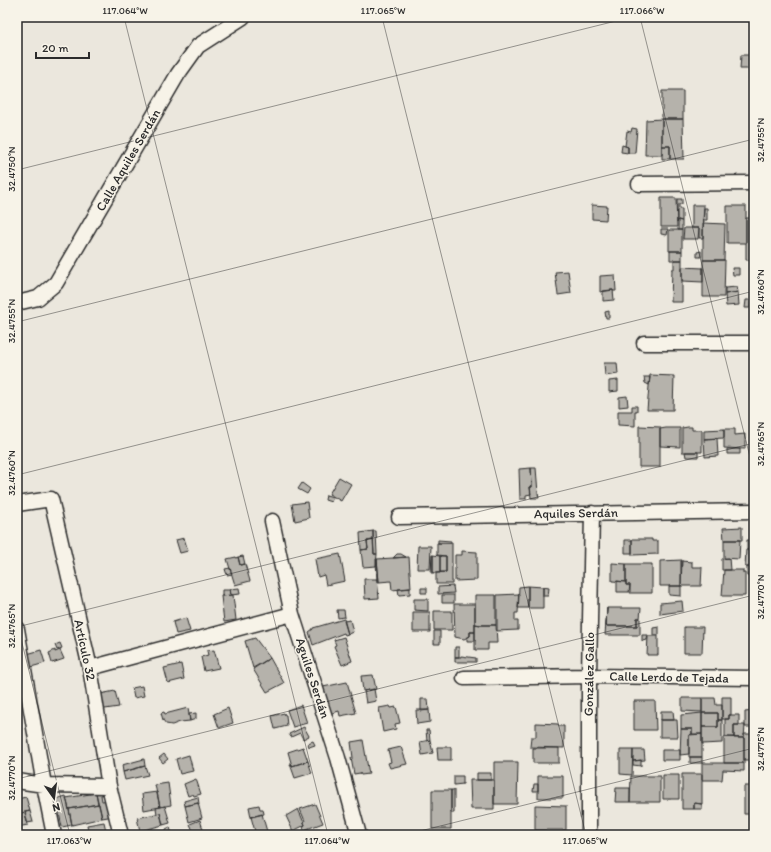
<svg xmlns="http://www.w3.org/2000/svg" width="771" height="852" font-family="Itim,sans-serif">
<rect width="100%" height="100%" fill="#ebe7dd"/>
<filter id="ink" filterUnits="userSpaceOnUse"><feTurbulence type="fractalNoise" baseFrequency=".025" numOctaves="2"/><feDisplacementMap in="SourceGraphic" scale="8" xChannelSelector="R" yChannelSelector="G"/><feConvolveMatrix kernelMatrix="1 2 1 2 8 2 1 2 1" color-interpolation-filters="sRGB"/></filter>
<g filter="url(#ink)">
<!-- building -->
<path fill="#b5b2ab" stroke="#2b2b2b" d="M741,55H752V69H740Z
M662,91H683V119H662Z
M662,119V155H645L646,120Z
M662,119H683L684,159H670V146H662Z
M632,128L637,129L635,153H628V147L625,146L627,131L631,132Z
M622,145L628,147V153L621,152Z
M662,146H670V159H662Z
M661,198H676L677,227H661Z
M677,199H682V204H679V209H682V221L678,220L677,223Z
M592,205L607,206L606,220L592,219Z
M692,205H704L703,238H699V228H692Z
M727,206H746V243H727Z
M704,208H707V220H703Z
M746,218H754V260H746Z
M678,220L682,221V230H678Z
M703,223L725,224L724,260H703Z
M684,228H699L698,239H683Z
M661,229H668L667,235L661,234Z
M669,230H682V251H669Z
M670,251H682V260H670Z
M701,251V257H697V252Z
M674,260H682V302H671L672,269H674Z
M703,260H725L724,297H703Z
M682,267L703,268V282L682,281Z
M732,268H739V275H733Z
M568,271L571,293L558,295L555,272Z
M615,275L616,291H613V290L600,292V276Z
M737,287L738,292L725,294V288Z
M611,290H613L614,300L603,301V291Z
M738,292L739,305L726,306L725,294Z
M746,300H750V308H745Z
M609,311V318H606L605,312Z
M604,363H617L618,374L605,376Z
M650,375L674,376L673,410H647Z
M644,377H650L649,385L645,383Z
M618,380V391L609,392V381Z
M627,396L628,406L619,407V397Z
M632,406H637V411H635V426L618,425V411H632Z
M639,426L660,427V467H639Z
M688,427H692V430H702V452H682V428Z
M666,428H680V447L660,446V429Z
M724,429V438L704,439V430Z
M724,429H735V435L745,434V449L724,448Z
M717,438L718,456L705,457L704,439Z
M727,449H740V454H727Z
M685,452H698V457H686Z
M531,468L532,487H530L531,494L526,495V499H520L519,469Z
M531,468H536L538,493L539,498H531L530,487H532Z
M339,477L351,484L341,501L329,494Z
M302,483L310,489L307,494L298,489Z
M326,495L333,497L331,502L325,500Z
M307,502L309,518L295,521L292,504Z
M742,527V540H724L723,528Z
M373,531V540L367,541L368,549L361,550L360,533Z
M373,531H376L377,554H374Z
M184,538L188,551L180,553L176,540Z
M632,539H652V541H658V554L632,555Z
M373,540L374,554H377L376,566L363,567L361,550L368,549L367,541Z
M438,540L451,541V543H438Z
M625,540H632V553H625Z
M724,540H740L739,559L724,558Z
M747,540H754V550H747Z
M437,543H452V584H436V573L446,572V556L437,555Z
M418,546H431L430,569H417Z
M746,550H754V567H745Z
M462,551L477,552V580L455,581V555H462Z
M340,554L345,581L326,585L324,575L318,577L315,559Z
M397,554H401L406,557L393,558Z
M432,555H433V573H431Z
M433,555L440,556V573H433Z
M243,556L245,564L240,565L238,557Z
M440,556H446V572H440Z
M236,557V558L238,557L240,565L245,564L250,581L235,585L227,559Z
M409,557L411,588L392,590L391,581L379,582L377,559Z
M729,558L730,570H722V559Z
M376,559H377L379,582H377Z
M682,560L681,586H660V561Z
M681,561L692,562V567H702L701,586H681Z
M612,563L626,564V582L612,581Z
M626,564H652V593H630V585H626Z
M747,567H754V576H747Z
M230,568L232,574L227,575L225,569Z
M724,570H743V573H745V596H722Z
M364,579H377L379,598L365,599Z
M617,581L626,582V585H630L629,592H617Z
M453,586L454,593L438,594V587Z
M528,586V608H518L519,587Z
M528,586L543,587V608H528Z
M669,586H681V596L669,595Z
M543,587L549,588L548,596H543Z
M239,588L240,594L231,595L230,589Z
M410,588V594L399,595L398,589Z
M421,588H427V593H421Z
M222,590H230L231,595L222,596Z
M519,594L518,613H515V621H518V630L497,631V595Z
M233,595L236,620L224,622L221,596Z
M442,595H454V603H442Z
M475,595H496V625H481L475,624Z
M414,599H428V611L414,610Z
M682,601L683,611L660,614V603Z
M454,604H475V632H470V636L464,639L455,637Z
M607,608H641L640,618H637V626H606Z
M607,608L606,626H637V618H640V635H605Z
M337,610H344L345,617L338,618Z
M434,611H452V630H434Z
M413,612H430V632H413Z
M186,618L190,631L176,634L173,622Z
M344,619L348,634L345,635L344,633L313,645L309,632L313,629V628Z
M350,620L353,632L348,634L344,621Z
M475,624L481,625H496L497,643H488V650H475Z
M659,627V635H653V628Z
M684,627H703L702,653H684Z
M434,631H440V644H434Z
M470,632H475V641H467V638L470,636Z
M642,635H648L647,640L642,641Z
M648,636H658V655H647Z
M344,637L352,661L342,665L334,646L336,645L334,640Z
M255,638L270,658L253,668L245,641Z
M60,643L62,648L57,650L55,645Z
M455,647H459V657H455Z
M41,650L45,663L31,667L27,654Z
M55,650V652L60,650L64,659L52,663L49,653Z
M214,650L219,668L204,671L201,657L208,655L207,651Z
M461,656L476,658V662H455V657H461Z
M270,658L284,683L267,692L253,669Z
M181,664L184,679L168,683L164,668Z
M373,675L376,689L363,691L361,676Z
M347,682L356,713L340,716L339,711L329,714L323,694L325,693L323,687Z
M142,686L144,696L134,698L132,688Z
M374,689L376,701L366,703L364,691Z
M115,691L119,707L98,710L95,695Z
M722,697H731V715H729V719H722Z
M682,698H702V712L682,711Z
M702,698H715L716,705H722V720H718V713H702Z
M421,699H428L429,710L421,711Z
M634,701H655L656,730H634Z
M301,705L307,723L293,727L287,710Z
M390,706L391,708L396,707L400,723L395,724L396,729L383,732L379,708Z
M188,708L190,721L180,722L172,725L166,724L163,720L161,713L164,712L165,714Z
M228,708L233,723L219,728L214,714Z
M416,710H429L430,722L417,724Z
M661,711H673L674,720H661Z
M754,711V727H745V712Z
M196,713V719L190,721L189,714Z
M284,713L285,715H286L287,726L275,729L272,716Z
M702,713H718V727H702Z
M702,713V734H692V729H681V715Z
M729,715H739V725H734V737H725V719H729Z
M660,720H677L678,737H660Z
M718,720H722V743L702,744V727H718Z
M536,723L558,724V726H564V748L530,747L531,737H536Z
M734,725H745L744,738H734Z
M304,727L309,736L303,739L300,733L291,737L289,734Z
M681,729H692V734L689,735V754L680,755Z
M426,730H429L430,740L427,741Z
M702,734V757H689V735Z
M744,734H754V760H744Z
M724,737L744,738V763H724Z
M363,740L369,774L361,775L360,773L354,774L351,758H353L351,742Z
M430,740L433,753L422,755L420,742Z
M313,741L315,745L309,747L308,743Z
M303,747L308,761L292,766L288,752Z
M401,747L407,764L390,768L388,763L391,762L388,750Z
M437,747H451V760H438Z
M533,748H559V763H533Z
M620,750H633L632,775L620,774Z
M633,750H644L645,760L633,761Z
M662,750H680V760H662Z
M164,754L168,759L163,763L159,758Z
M189,755L193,771L180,774L176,759Z
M690,757H702V763H690Z
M144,759L145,766L123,772L122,765Z
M641,760V766L633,765V761Z
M308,761L312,773L295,778L290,764H292V766Z
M494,762H518L517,804H494Z
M702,763H744V771L723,770L722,780H702Z
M145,766L148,775L125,780L123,772Z
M477,773H491V780H477Z
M682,774H702V804L694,803V809H682Z
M663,775H679V799H663Z
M454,776H463V784L454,785Z
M538,776H563V798H538Z
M631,776H660V802H630Z
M196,779L201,794L194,796L193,794L188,796L184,784Z
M470,780H494V809H471Z
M168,783L171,805L160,807L155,785Z
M534,784H538V791H533Z
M744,786H754V814H744Z
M616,788H630V802H615Z
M432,790H451V829H432Z
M451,790H454V813H451Z
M108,791L109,794L101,795L102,801L110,800L114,816L102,818L96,793Z
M157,792L160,807L144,810L142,794Z
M96,793L98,804L69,809L66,798Z
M66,796L72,825L62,827L56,799Z
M26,797L30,811L17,814V799Z
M198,797L199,804L198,803L185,806L184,801Z
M198,803L202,818L189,822L185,806Z
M694,803L702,804V809H694Z
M99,804L102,818L72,825L69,809Z
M315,804L323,823L304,830L303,826L305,825L304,822L305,821L300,809Z
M259,805L260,809H263L264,814L251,817L249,807Z
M535,805L566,806V830H535Z
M165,806L170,823L163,825L160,813L157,814L156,808Z
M298,809L305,825L293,831L286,816Z
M30,811L33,822L27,823L25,812Z
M25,812L28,825L17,827V814Z
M160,813L163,825L140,831L137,818Z
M262,814L268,835H256L251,817Z
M200,820L203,829L194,833L190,824Z
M104,822L107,835H89L87,825Z
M170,827L172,835H166V829Z
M153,829L154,835H141L140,832Z"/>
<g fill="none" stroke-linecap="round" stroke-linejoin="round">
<defs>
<path id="minor" d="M639,184L754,183
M17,303L38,298L56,283L178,74L198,46L243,17
M644,343H754
M17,504L51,499L90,668L109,786L121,835
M399,517L754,511
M272,521L292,614L338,758L359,835
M17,629L44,785L54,835
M90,668L292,614
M464,678L589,676L754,678
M17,781L44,785L109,786
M589,835V676L592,513"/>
</defs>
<!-- minor casing -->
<use href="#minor" stroke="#2b2b2b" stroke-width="17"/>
<!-- minor -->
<use href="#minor" stroke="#f7f3e8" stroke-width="14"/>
</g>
</g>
<!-- ticks -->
<path fill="none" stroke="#2b2b2b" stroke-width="1" stroke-opacity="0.45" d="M124,17L328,835M382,17L586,835M640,17L754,473M17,18L21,17M17,170L632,17M17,322L754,139M17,475L754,291M17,623L70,835M17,627L754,443M17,779L754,595M404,835L754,748"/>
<g text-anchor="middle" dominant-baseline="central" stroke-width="3" stroke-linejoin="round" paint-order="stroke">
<!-- street labels -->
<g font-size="13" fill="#2b2b2b" stroke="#f7f3e8">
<text transform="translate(128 160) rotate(-60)">Calle Aquiles Serdán</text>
<text transform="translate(576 513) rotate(-1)">Aquiles Serdán</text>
<text transform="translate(85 650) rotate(78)">Artículo 32</text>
<text transform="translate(589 674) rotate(-89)">González Gallo</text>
<text transform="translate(669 677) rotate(1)">Calle Lerdo de Tejada</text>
<text transform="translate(313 678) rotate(72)">Aguiles Serdán</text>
</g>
</g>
<!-- margin -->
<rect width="771" height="852" fill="none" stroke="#f7f3e8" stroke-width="44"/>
<!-- north arrow -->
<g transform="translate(54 798) rotate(166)" stroke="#f7f3e8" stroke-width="3" paint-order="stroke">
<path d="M0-3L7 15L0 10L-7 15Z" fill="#2b2b2b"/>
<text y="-6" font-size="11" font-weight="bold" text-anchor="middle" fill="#2b2b2b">N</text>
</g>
<!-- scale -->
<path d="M36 52v6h53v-6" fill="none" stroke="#2b2b2b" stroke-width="2"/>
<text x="42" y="52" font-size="12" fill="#2b2b2b" stroke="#f7f3e8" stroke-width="3" paint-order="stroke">20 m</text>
<rect x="22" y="22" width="727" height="808" fill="none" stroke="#2b2b2b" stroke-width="1.5"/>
<g font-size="10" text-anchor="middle" fill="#2b2b2b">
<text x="125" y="14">117.064°W</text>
<text x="383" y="14">117.065°W</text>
<text x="642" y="14">117.066°W</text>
<text transform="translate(760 140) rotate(-90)" y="4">32.4755°N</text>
<text transform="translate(11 169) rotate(-90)" y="4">32.4750°N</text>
<text transform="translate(760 292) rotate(-90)" y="4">32.4760°N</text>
<text transform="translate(11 321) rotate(-90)" y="4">32.4755°N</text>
<text transform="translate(760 444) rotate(-90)" y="4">32.4765°N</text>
<text transform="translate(11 473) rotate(-90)" y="4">32.4760°N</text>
<text transform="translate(760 597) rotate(-90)" y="4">32.4770°N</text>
<text transform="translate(11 626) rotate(-90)" y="4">32.4765°N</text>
<text transform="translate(760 749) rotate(-90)" y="4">32.4775°N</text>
<text transform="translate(11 778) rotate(-90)" y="4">32.4770°N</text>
<text x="69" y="844">117.063°W</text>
<text x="327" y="844">117.064°W</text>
<text x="585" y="844">117.065°W</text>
</g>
</svg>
